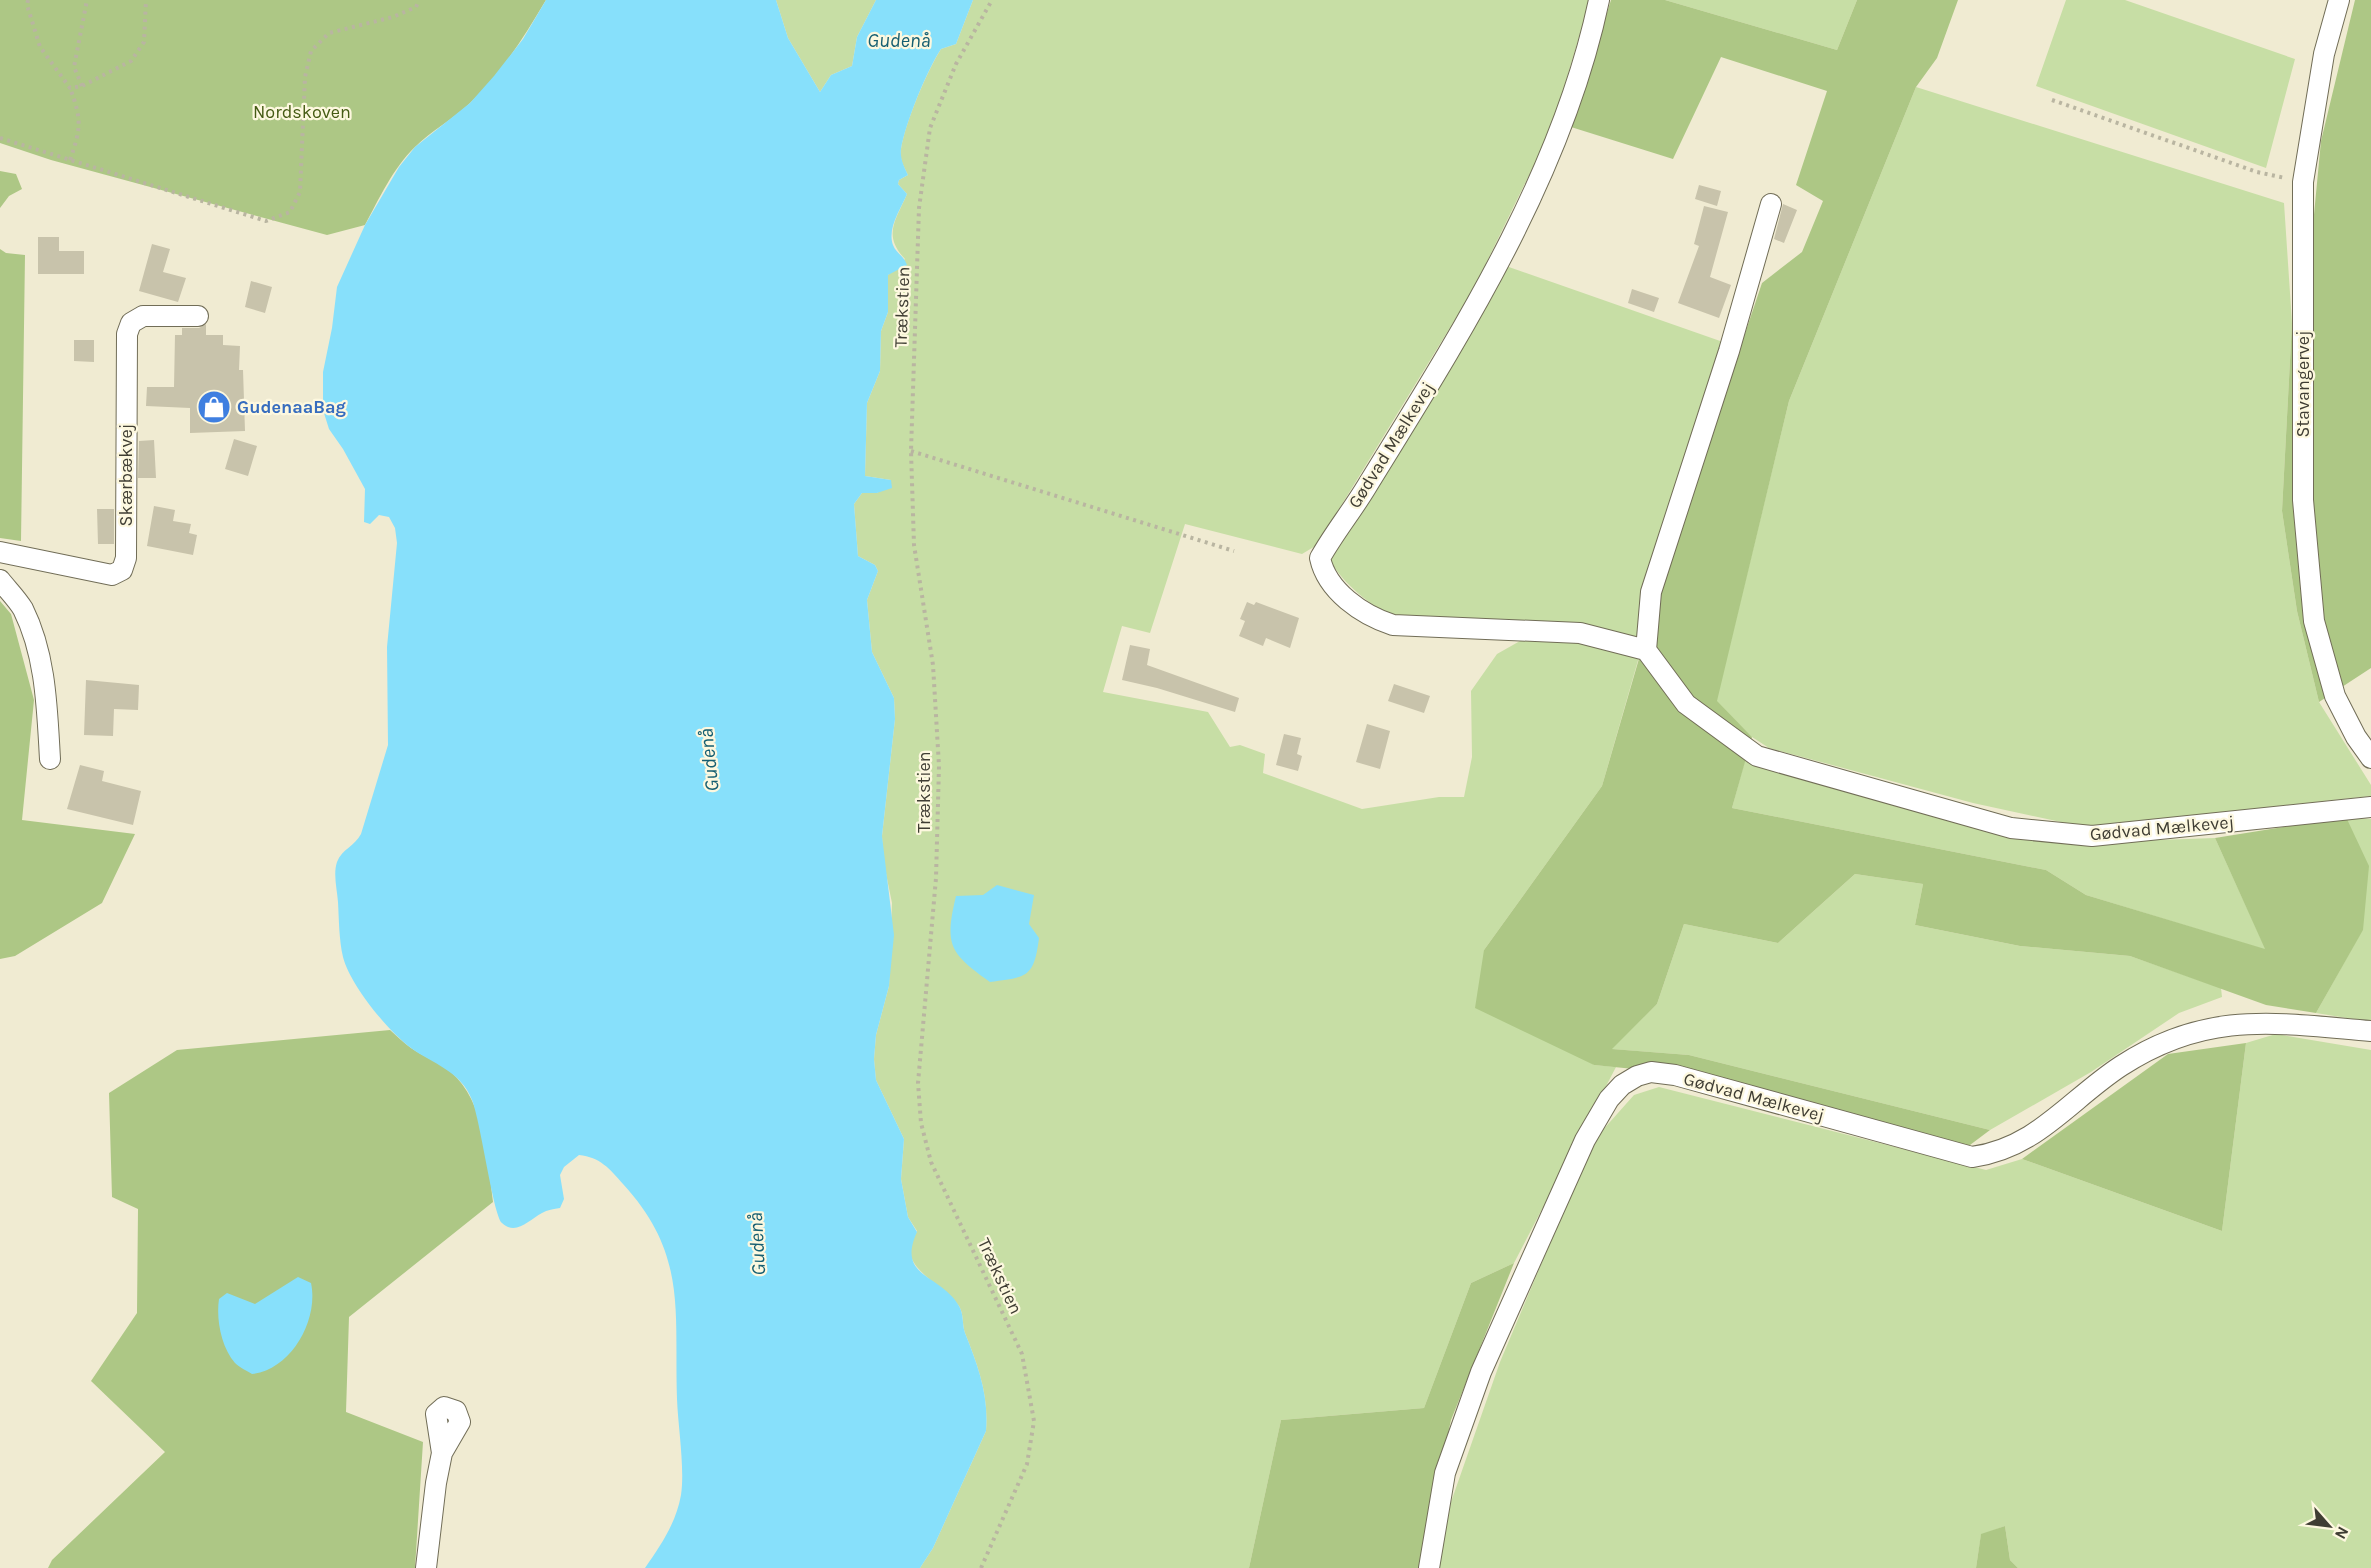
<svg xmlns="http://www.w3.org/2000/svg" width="2371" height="1568" font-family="Karla,sans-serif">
<rect width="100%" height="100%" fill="#f0ebd2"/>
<!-- green -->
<path fill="#c7dea5" d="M776,0H876L857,37L852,66L831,75L820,92L788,38Z
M973,0H1590L1552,128L1473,290L1317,545L1302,554L1185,524L1150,633L1122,626L1103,692L1208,712L1230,747L1240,745L1265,754L1263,773L1362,809L1439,797H1464L1472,757L1471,691L1497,654L1520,641H1577L1639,657L1602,786L1484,950L1594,1065L1616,1067L1514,1263L1471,1283L1424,1408L1281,1420L1249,1568H920L933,1548L986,1431C989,1395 978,1366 965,1333C962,1325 964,1314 959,1306C947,1289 907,1270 910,1248C910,1243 915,1236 917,1231L908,1217L901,1179L904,1139L876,1080L874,1059L876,1035L889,986L892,903L883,859L882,836L895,719L894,698L872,652L867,600L878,571L875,565L858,556L854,504L862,493H877L891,480L865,476L867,403L880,371L881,331L888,312V275L905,259C882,235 896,220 907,194L898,184L899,180L908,175C904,167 899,159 901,149C905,123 927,71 941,49L956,44Z
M1665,0H1857L1837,50Z
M2066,0H2125L2295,59L2266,168L2036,86Z
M1916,87L2284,203L2292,323L2282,511L2297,611L2319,702L2371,785V796L2084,827L1973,803L1769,748L1752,737L1716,702L1789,401Z
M1506,266L1723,342L1640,638L1625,635L1394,618C1368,603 1345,586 1329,559Z
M1745,760L1954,822L2101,842L2215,838L2266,950L2086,895L2046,870L1732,808Z
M2346,817L2371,819V1022L2316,1013L2363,929Z
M1855,874L1923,884L1915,925L2020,946L2130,956L2221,988L2222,997L2179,1013L2091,1072L1990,1130L1689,1055L1611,1049L1657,1004L1684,924L1778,943Z
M2276,1034L2371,1050V1568H2018L2010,1560L2005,1526L1981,1535L1976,1568H1439L1451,1502L1500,1362L1593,1141L1634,1095L1659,1087L1986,1170L2022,1159L2222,1231L2246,1043Z"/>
<!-- forest -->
<path fill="#adc785" d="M0,0H546C524,37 501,74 469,104C452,120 431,131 415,147C393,168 379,199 365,225L327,235L51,160L0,143Z
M1611,0H1665L1837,50L1857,0H1958L1937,58L1916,87L1789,401L1717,701L1752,737L1732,808L2046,870L2086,895L2265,949L2215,838L2346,817L2369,866L2363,930L2316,1013L2266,1005L2130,956L2020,946L1915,925L1923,884L1855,874L1778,943L1684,924L1657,1004L1612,1049L1689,1055L1990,1130L1966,1148L1694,1075L1594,1065L1475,1008L1484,950L1602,786L1661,583L1762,283L1802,252L1823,201L1796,185L1827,91L1721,57L1673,159L1571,127Z
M2355,0H2371V668L2319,702L2297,611L2282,511L2292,323L2313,225L2321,141Z
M0,171L16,174L22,189L9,196L0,208Z
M0,249L6,253L25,255L21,541L0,538Z
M0,601L11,614L34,700L22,820L135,834L102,903L15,956L0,959Z
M390,1030C397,1036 404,1043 411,1048C424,1057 440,1062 451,1072C485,1102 488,1160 493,1202L349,1317L346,1412L423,1442L415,1568H48L52,1560L165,1452L91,1381L137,1313L138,1209L112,1197L109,1093L177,1050Z
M2246,1043L2222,1231L2022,1159L2168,1054Z
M1514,1263L1451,1420L1419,1568H1249L1281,1420L1424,1408L1471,1283Z
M2005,1526L2010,1560L2018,1568H1976L1981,1534Z"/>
<!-- water -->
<path fill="#87e0fb" d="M546,0H776L788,38L820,92L831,75L852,66L857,37L876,0H973L956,44L941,49C927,70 905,124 901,149C900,159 904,167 908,175L899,180L898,184L907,194C901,209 887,228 893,245C896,253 904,256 907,265L888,275V312L881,331L880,371L867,403L865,476L891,480L892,488L877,493H862L854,504L858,556L875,565L878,571L867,600L872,652L894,698L895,719L882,836L894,935L889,986L876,1035L874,1059L876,1080L904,1139L901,1179L908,1217L917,1232C896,1278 941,1274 959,1306C964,1314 962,1325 965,1333C978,1366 989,1395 986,1431L933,1548L920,1568H645C661,1545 676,1523 681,1495C685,1469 678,1426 677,1399C674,1311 688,1255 623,1184C610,1169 600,1157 579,1155L564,1167L560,1175L564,1199L560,1208C554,1209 547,1210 542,1213C529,1220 516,1236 502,1223C493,1214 481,1123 472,1100C461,1071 433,1064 411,1048C388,1031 350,985 343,957C339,940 339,920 338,902C337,889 333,874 337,862C342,849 355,846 361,834L388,745L387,647L397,543L395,528L389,517L379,515L370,524L364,522L365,489L343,449L329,429L323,410V372L332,328L337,287L365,225L399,167L415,147L470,103L494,76L523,39Z
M997,885L1034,895L1029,924L1039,938C1034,978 1027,977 990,982C950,953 944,946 956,896L983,895Z
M298,1277L311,1283C319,1320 291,1370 252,1374C247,1371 239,1367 235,1363C221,1347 216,1319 219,1299L227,1293L255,1304Z"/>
<!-- building -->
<path fill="#c8c3ab" d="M1699,185L1721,191L1717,206L1695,199Z
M1783,204L1797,210L1784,243L1774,239Z
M1704,206L1728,212L1710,277L1731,285L1719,318L1678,303L1699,246L1694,244Z
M38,237H59V251H84V274H38Z
M152,244L170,249L163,272L186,278L178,302L139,291Z
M251,281L272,287L265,313L245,307Z
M1632,289L1659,298L1654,312L1628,303Z
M206,324V335H223V345L240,346L239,370H243L245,431L190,433V408L146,406L147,387H174L175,335H182V328H199Z
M74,340H94V362L74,361Z
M234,439L257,446L248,476L225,469Z
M154,440L156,478H138L139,441Z
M154,506L175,510L173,521L191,524L189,533L197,535L193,555L147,546Z
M97,509H114V544H98Z
M1247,602L1254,605L1256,602L1299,618L1290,648L1266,638L1263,646L1239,636L1245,621L1240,619Z
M1130,645L1150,649L1147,665L1239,698L1235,712L1157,688L1122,680Z
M86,680L139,685L138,710L114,709L113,736L84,735Z
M1394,684L1430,696L1424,713L1388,701Z
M1367,724L1390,731L1380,769L1356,762Z
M1284,734L1301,738L1297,754L1302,756L1298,771L1276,765Z
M80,765L104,771L102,781L141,791L133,825L67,809Z"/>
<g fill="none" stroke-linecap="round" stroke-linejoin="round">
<defs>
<path id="street" d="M1599,0C1562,176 1460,335 1367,486C1352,511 1334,533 1320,558C1327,591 1362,615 1393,625L1580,633L1646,650L1686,704L1757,756L2011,828L2092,836L2371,807
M2339,0L2324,54L2303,182V500L2314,621L2335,696L2356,737L2371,758
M0,552L112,575L122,570L126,558L127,334L131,323L143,316H198
M0,580C7,589 17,599 23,609C46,655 47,708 50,759
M1646,650L1651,592L1729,351L1771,204
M426,1568L436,1483L442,1453L436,1414L444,1407L456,1411L460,1422L442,1453
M1429,1568L1445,1473L1481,1372L1585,1140L1609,1099L1622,1085L1637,1076L1651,1072L1675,1075L1972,1157C2037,1148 2069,1100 2121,1066C2207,1010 2275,1023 2371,1031"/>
</defs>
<!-- street casing -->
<use href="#street" stroke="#716d57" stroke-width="22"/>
<!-- path -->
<path stroke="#b9b5a1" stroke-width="4" stroke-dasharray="3 4.5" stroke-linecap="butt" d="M28,0L27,5L40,47L70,88L82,86L131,61L144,42L146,0
M82,86L74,67L87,0
M2052,100L2257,172L2285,178
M0,138L266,221L290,212L300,192L305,77L311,51L329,33L393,17L416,7L419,0
M70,160C81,128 82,120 70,88
M911,451L1234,551
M981,1568L1027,1464L1034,1421L1022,1354L931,1162L921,1123L918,1083L936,878L939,766L933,665L914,545L911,451L919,208L930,128L956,64L992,0"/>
<!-- street -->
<use href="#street" stroke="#fff" stroke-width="20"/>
</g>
<!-- icons -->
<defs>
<symbol id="shop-disc" viewBox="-11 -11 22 22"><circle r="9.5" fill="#3f7fe0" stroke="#fdf8df"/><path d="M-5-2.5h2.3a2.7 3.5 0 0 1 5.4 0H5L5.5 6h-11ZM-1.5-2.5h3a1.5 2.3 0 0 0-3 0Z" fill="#fff"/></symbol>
</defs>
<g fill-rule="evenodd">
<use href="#shop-disc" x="195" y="388" width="38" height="38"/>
</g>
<g text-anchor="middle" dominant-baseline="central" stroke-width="4.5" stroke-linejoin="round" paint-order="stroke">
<!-- park labels -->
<g font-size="18" fill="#455b14" stroke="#fdf8df">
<text x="302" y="112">Nordskoven</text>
</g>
<!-- street labels -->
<g font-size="18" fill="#3f3d33" stroke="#fdf8df">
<text transform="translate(902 307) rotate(-88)">Trækstien</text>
<text transform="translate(2303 384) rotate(-90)">Stavangervej</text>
<text transform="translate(1391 445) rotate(-58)">Gødvad Mælkevej</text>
<text transform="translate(126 475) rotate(-90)">Skærbækvej</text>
<text transform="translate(924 792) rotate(-90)">Trækstien</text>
<text transform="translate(2162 828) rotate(-5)">Gødvad Mælkevej</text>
<text transform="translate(1754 1097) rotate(15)">Gødvad Mælkevej</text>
<text transform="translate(1000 1276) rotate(65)">Trækstien</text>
</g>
<!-- shop labels -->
<g font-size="18" font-weight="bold" fill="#366cbe" stroke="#fdf8df" text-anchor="start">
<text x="237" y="407">GudenaaBag</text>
</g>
<!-- water labels -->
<g font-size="20" font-style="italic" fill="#155e71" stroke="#fdf8df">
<text x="899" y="40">Gudenå</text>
<text transform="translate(709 760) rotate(-96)">Gudenå</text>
<text transform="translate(757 1244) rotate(-93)">Gudenå</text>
</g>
</g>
<!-- north arrow -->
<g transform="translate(2329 1526) rotate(118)" stroke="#fdf8df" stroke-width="4.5" paint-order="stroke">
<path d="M0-4.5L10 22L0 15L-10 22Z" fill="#3f3d33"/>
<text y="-9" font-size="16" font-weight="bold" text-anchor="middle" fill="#3f3d33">N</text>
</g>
</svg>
